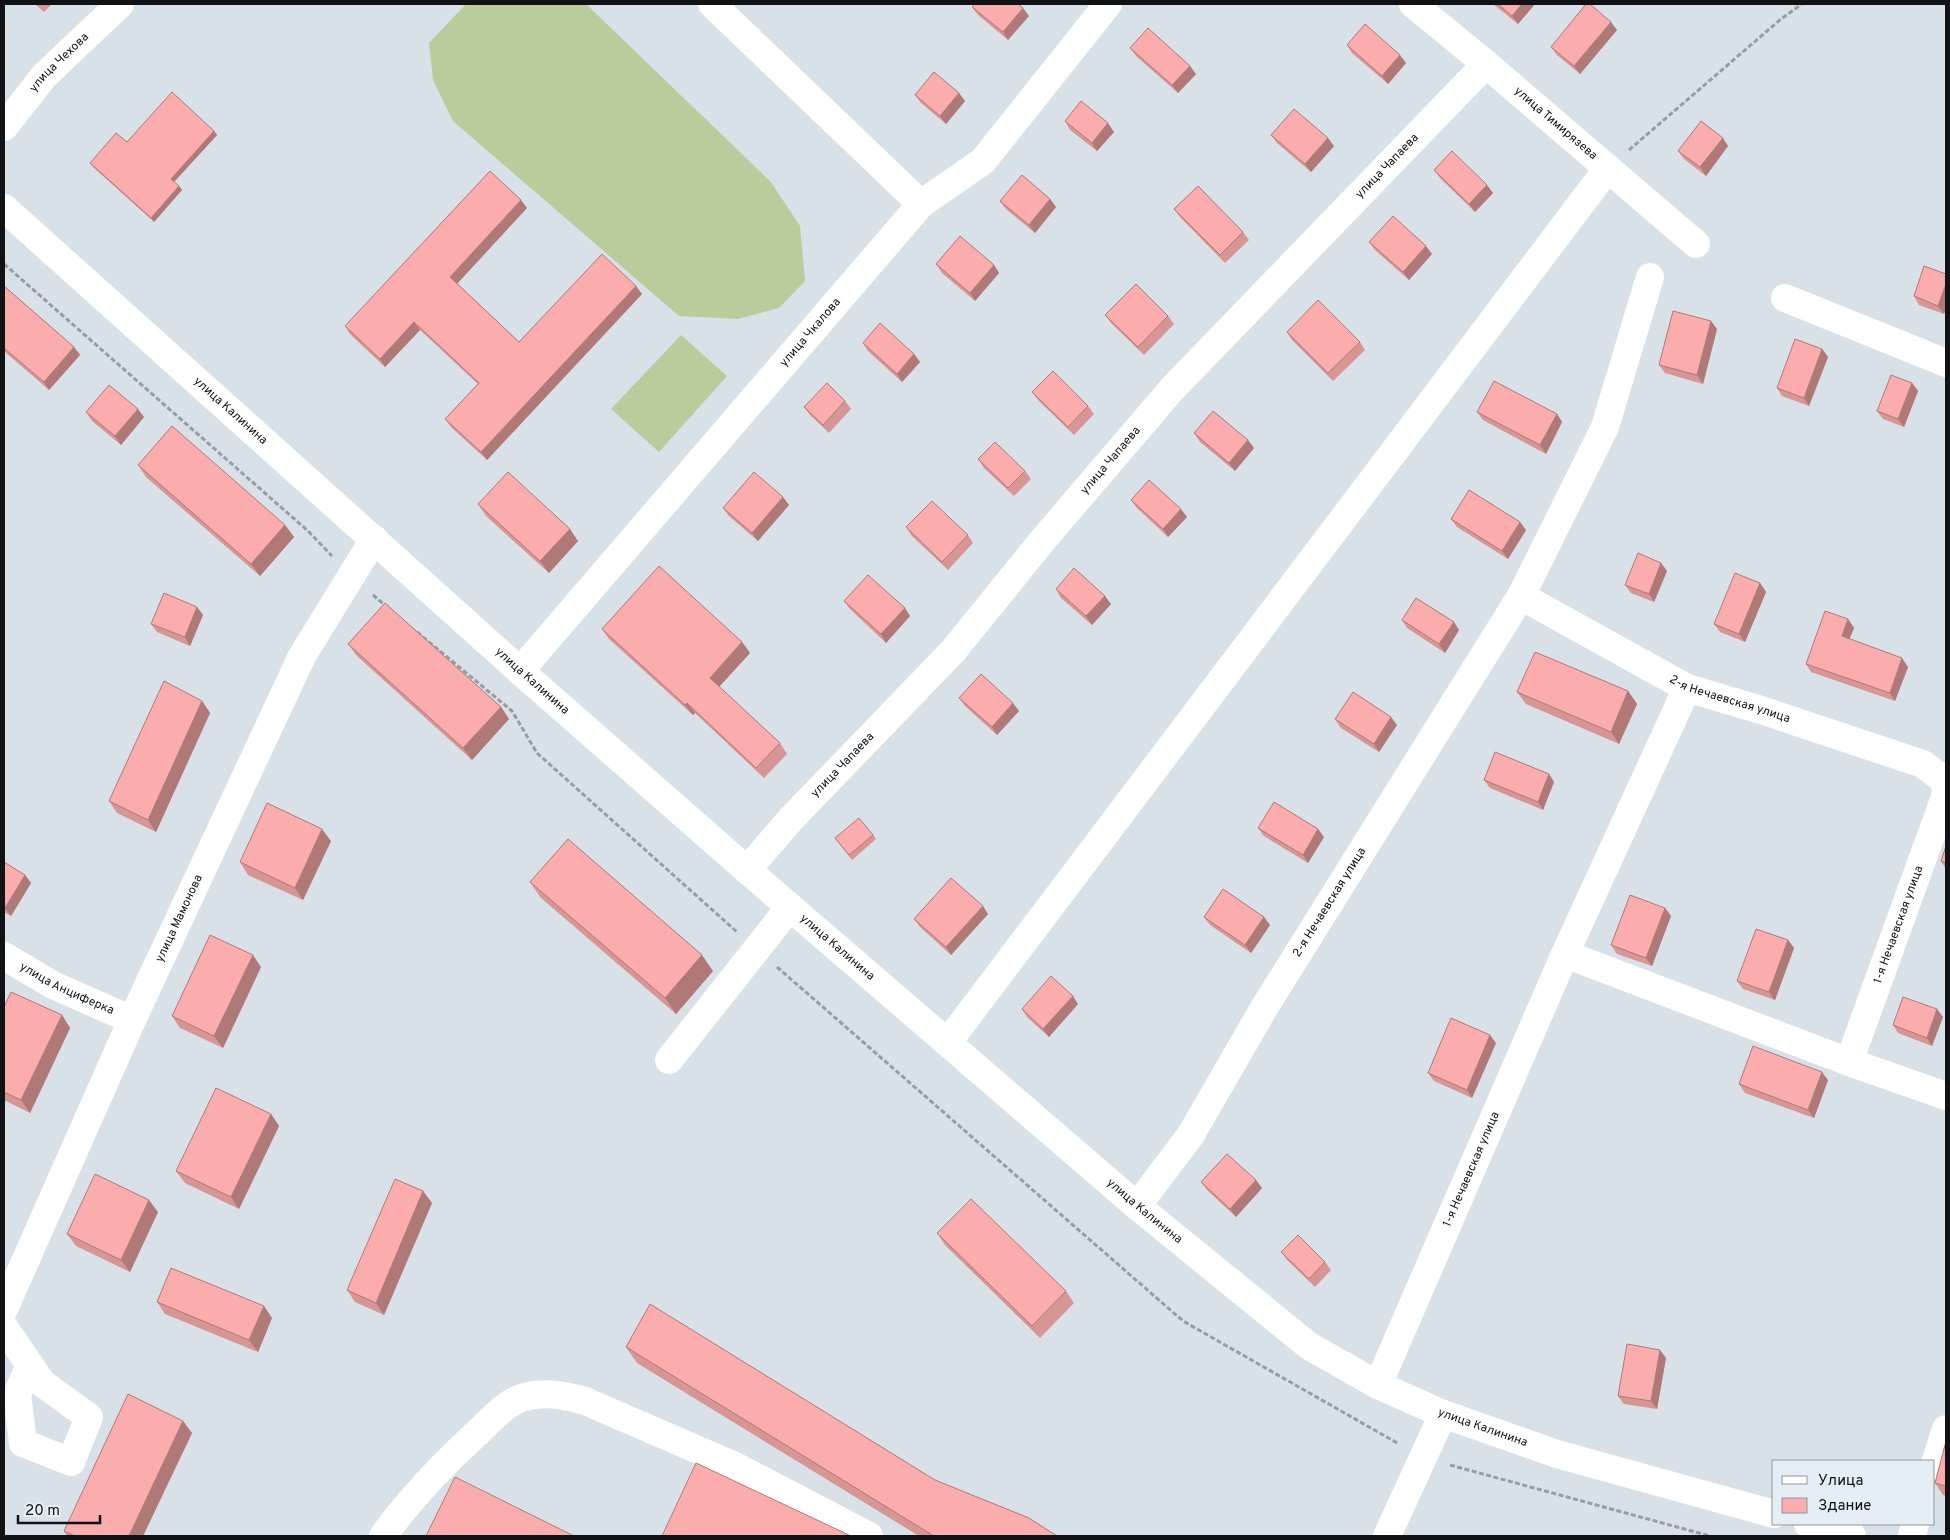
<svg xmlns="http://www.w3.org/2000/svg" width="1950" height="1540" font-family="Overpass,sans-serif">
<rect width="100%" height="100%" fill="#d8e0e8"/>
<!-- garden -->
<path fill="#b8cd9b" d="M466,4H586L771,182L800,226L805,281L779,308L738,319L679,316L453,121L433,80L429,43Z
M681,335L727,376L659,452L611,409Z"/>
<g fill="none" stroke-linecap="round" stroke-linejoin="round">
<!-- path -->
<path stroke="#979da3" stroke-width="3" stroke-dasharray="5 2.5" stroke-linecap="butt" d="M1629,150L1781,19L1802,4
M4,264L307,530L332,556
M373,595L387,607
M417,632L512,711L537,753L737,932
M777,967L1183,1321L1399,1444
M1450,1465L1710,1536"/>
<!-- minor -->
<g stroke="#fff" stroke-width="28">
<path d="M712,4L921,204"/>
<path id="s1" d="M1413,4L1486,64L1696,244"/>
<path id="s2" d="M4,127L44,76L120,4"/>
<path d="M1785,298L1946,363"/>
<path id="s3" d="M1521,596L1687,688L1761,710L1923,764L1946,782"/>
<path id="s4" d="M520,671L921,204L983,161L1108,4"/>
<path id="s5" d="M747,870L790,820L953,651L1042,541L1172,389L1486,64"/>
<path d="M1565,954L1849,1062L1946,1096"/>
<path id="s6" d="M4,956L53,985L132,1020"/>
<path d="M948,1042L1608,168"/>
<path d="M669,1060L790,907"/>
<path id="s7" d="M1849,1062L1945,797L1946,786"/>
<path id="s8" d="M1137,1206L1190,1136L1264,1008L1521,596L1605,427L1650,277"/>
<path id="s9" d="M4,1309L132,1020L302,656L374,539"/>
<path d="M4,1327L42,1383L89,1417L71,1462L23,1443L17,1394L30,1365"/>
<path id="s10" d="M1378,1385L1565,954L1687,688"/>
<path d="M1934,1466L1946,1429"/>
<path d="M383,1536C410,1499 442,1465 476,1434C490,1421 503,1405 521,1398C543,1391 564,1395 585,1401L733,1465L869,1536"/>
<path d="M1387,1536L1443,1414"/>
<path d="M1912,1536L1915,1524"/>
</g>
<!-- major -->
<g stroke="#fff" stroke-width="28">
<path id="s11" d="M4,208L520,671L747,870L1137,1206L1309,1346L1378,1385L1443,1414L1557,1454L1774,1514"/>
<path d="M1808,1524L1852,1536"/>
</g>
</g>
<!-- wall -->
<path fill="#d79594" d="M35,4H52L44,12Z
M1493,4H1535L1518,24Z
M972,7L1029,16L1008,40L978,15Z
M1617,30L1580,74L1557,55L1551,47Z
M1347,45L1406,63L1388,84L1352,53Z
M1130,48L1196,74L1178,93L1136,56Z
M915,95L965,101L946,124L921,103Z
M1065,121L1114,132L1097,151L1070,130Z
M214,131L217,135L174,182L182,190L154,222L93,167L90,163L127,142Z
M1271,135L1334,146L1311,172L1277,143Z
M1728,146L1706,176L1684,159L1678,151Z
M1434,170L1493,193L1475,212L1440,178Z
M1050,199L1056,207L1035,233L1006,209L1000,201Z
M527,208L457,283L519,342L642,294L487,460L451,427L445,419L478,384L420,330L385,367L350,334L345,326Z
M1174,209L1243,232L1249,240L1225,263L1180,217Z
M1369,242L1432,254L1409,280L1375,250Z
M936,264L994,265L999,273L975,301L942,273Z
M1946,274V308L1944,314L1919,305L1914,296Z
M4,286L74,347L80,355L49,390L4,351Z
M1105,315L1168,316L1174,324L1144,355L1111,323Z
M1717,329L1703,384L1665,373L1659,365Z
M1287,332L1360,342L1365,350L1333,381L1292,340Z
M863,343L914,354L920,362L902,382L868,351Z
M1822,349L1828,357L1809,406L1782,396L1777,388Z
M1912,383L1918,391L1904,427L1883,419L1877,411Z
M1032,392L1088,406L1094,414L1074,435L1038,400Z
M845,401L851,409L829,433L810,415L804,407Z
M86,412L144,417L121,445L92,421Z
M1477,412L1557,414L1562,422L1546,454L1483,420Z
M1194,433L1254,448L1235,471L1200,442Z
M978,459L1025,471L1031,479L1014,496L984,468Z
M138,465L285,525L294,537L260,576L146,477Z
M1131,500L1187,517L1168,537L1137,508Z
M478,504L578,541L549,573L486,516Z
M789,505L758,541L729,516L723,508Z
M1451,519L1526,530L1508,559L1457,527Z
M906,527L968,535L973,543L948,570L912,536Z
M1661,563L1667,571L1654,602L1631,593L1625,585Z
M1760,583L1766,592L1745,642L1720,632L1714,624Z
M1056,589L1111,604L1092,625L1061,598Z
M844,601L910,616L886,643L850,609Z
M197,607L203,615L190,646L157,632L151,624Z
M1848,619L1854,628L1849,639L1908,667L1895,701L1811,672L1806,664Z
M1402,620L1459,630L1445,653L1407,628Z
M602,629L742,642L750,653L719,687L780,743L787,754L764,778L695,713L693,715L609,639Z
M348,644L501,707L509,719L472,760L357,656Z
M1628,691L1637,704L1619,744L1526,704L1517,692Z
M959,698L1019,711L997,735L965,706Z
M202,701L210,713L156,832L117,813L109,801Z
M1335,719L1397,725L1379,752L1341,728Z
M1549,774L1554,782L1543,810L1490,788L1484,780Z
M1258,828L1324,837L1308,863L1264,836Z
M873,835L876,839L852,860L835,838Z
M331,841L303,900L248,875L240,862Z
M1946,846V869L1941,861Z
M4,862L25,875L31,883L11,916L4,912Z
M530,882L713,971L676,1014L541,898Z
M1665,908L1671,916L1652,966L1617,954L1611,945Z
M988,914L951,955L920,927L914,919Z
M1204,917L1270,925L1251,953L1210,925Z
M1788,940L1794,948L1775,1000L1743,989L1737,981Z
M261,967L223,1048L180,1028L172,1016Z
M1078,1004L1049,1037L1027,1017L1022,1009Z
M4,1007L62,1015L70,1028L30,1113L4,1100Z
M1943,1017L1932,1046L1898,1033L1893,1025Z
M1496,1043L1472,1098L1434,1081L1428,1073Z
M1828,1080L1814,1118L1745,1093L1739,1084Z
M271,1114L279,1126L239,1209L185,1183L176,1171Z
M1201,1182L1262,1188L1236,1217L1207,1190Z
M423,1191L432,1203L384,1315L355,1302L347,1290Z
M158,1212L130,1272L76,1246L67,1234Z
M937,1233L1066,1291L1074,1303L1040,1338L945,1245Z
M1281,1252L1325,1262L1331,1270L1315,1287L1287,1260Z
M157,1302L272,1318L258,1352L165,1314Z
M626,1347L935,1480L1057,1536H919L637,1363Z
M1666,1358L1657,1409L1624,1404L1618,1396Z
M183,1421L192,1433L143,1536H67L64,1531Z
M1946,1441V1496L1943,1495L1935,1483Z"/>
<!-- shaded-wall -->
<path fill="#af7978" d="M1522,4H1535L1518,24L1512,16Z
M1023,8L1029,16L1008,40L1003,32Z
M1611,22L1617,30L1580,74L1574,66Z
M1400,55L1406,63L1388,84L1382,76Z
M1190,66L1196,74L1178,93L1172,85Z
M959,93L965,101L946,124L940,116Z
M1108,123L1114,132L1097,151L1092,143Z
M214,131L217,135L173,183L171,179Z
M1328,138L1334,146L1311,172L1305,164Z
M1723,138L1728,146L1706,176L1700,167Z
M1487,185L1493,193L1475,212L1469,204Z
M179,186L182,190L154,222L151,218Z
M1050,199L1056,207L1035,233L1029,225Z
M521,200L527,208L456,285L450,277Z
M1426,246L1432,254L1409,280L1403,272Z
M994,265L999,273L975,301L970,293Z
M1946,284V308L1944,314L1938,306Z
M636,286L642,294L487,460L481,452Z
M1711,321L1717,329L1703,384L1697,375Z
M414,322L420,330L385,367L380,359Z
M74,347L80,355L49,390L44,382Z
M1822,349L1828,357L1809,406L1804,398Z
M914,354L920,362L902,382L897,374Z
M1912,383L1918,391L1904,427L1898,419Z
M138,409L144,417L121,445L115,436Z
M1557,414L1562,422L1546,454L1540,445Z
M1248,440L1254,448L1235,471L1229,463Z
M783,497L789,505L758,541L752,533Z
M1181,509L1187,517L1168,537L1163,529Z
M1520,522L1526,530L1508,559L1502,551Z
M285,525L294,537L260,576L251,564Z
M570,529L578,541L549,573L540,561Z
M1661,563L1667,571L1654,602L1649,594Z
M1760,583L1766,592L1745,642L1739,634Z
M1105,596L1111,604L1092,625L1086,616Z
M197,607L203,615L190,646L185,637Z
M905,608L910,616L886,643L881,634Z
M1848,619L1854,628L1847,645L1842,636Z
M1454,622L1459,630L1445,653L1439,644Z
M742,642L750,653L717,689L710,678Z
M1902,658L1908,667L1895,701L1890,693Z
M1628,691L1637,704L1619,744L1611,732Z
M202,701L210,713L156,832L148,820Z
M687,703L695,713L693,715L685,705Z
M1013,703L1019,711L997,735L992,727Z
M501,707L509,719L472,760L463,748Z
M1391,717L1397,725L1379,752L1374,744Z
M1549,774L1554,782L1543,810L1538,802Z
M322,829L331,841L303,900L295,888Z
M1318,829L1324,837L1308,863L1303,855Z
M25,875L31,883L11,916L5,908Z
M983,906L988,914L951,955L946,947Z
M1665,908L1671,916L1652,966L1646,958Z
M1264,917L1270,925L1251,953L1245,945Z
M1788,940L1794,948L1775,1000L1769,992Z
M253,955L261,967L223,1048L214,1036Z
M702,955L713,971L676,1014L665,998Z
M1073,996L1078,1004L1049,1037L1043,1029Z
M1937,1009L1943,1017L1932,1046L1927,1038Z
M62,1015L70,1028L30,1113L21,1100Z
M1490,1035L1496,1043L1472,1098L1467,1090Z
M1822,1072L1828,1080L1814,1118L1808,1110Z
M271,1114L279,1126L239,1209L231,1197Z
M1256,1180L1262,1188L1236,1217L1230,1209Z
M423,1191L432,1203L384,1315L376,1303Z
M149,1200L158,1212L130,1272L121,1260Z
M264,1306L272,1318L258,1352L249,1340Z
M1660,1350L1666,1358L1657,1409L1651,1401Z
M183,1421L192,1433L143,1536H129Z"/>
<!-- building -->
<path fill="#faadac" stroke="#af7978" d="M975,4H1018L1023,8L1003,32L972,7Z
M1498,4H1522L1512,16Z
M1586,4H1590L1611,22L1574,66L1551,47Z
M1365,24L1400,55L1382,76L1347,45Z
M1148,28L1190,66L1172,85L1130,48Z
M934,72L959,93L940,116L915,95Z
M172,92L214,131L171,179L179,186L151,218L90,163L116,133L127,142Z
M1081,101L1108,123L1092,143L1065,121Z
M1294,109L1328,138L1305,164L1271,135Z
M1701,121L1723,138L1700,167L1678,151Z
M1452,151L1487,185L1469,204L1434,170Z
M490,171L521,200L450,277L519,342L602,254L636,286L481,452L445,419L479,383L414,322L380,359L345,326Z
M1022,175L1050,199L1029,225L1000,201Z
M1198,186L1243,232L1220,255L1174,209Z
M1393,216L1426,246L1403,272L1369,242Z
M960,236L994,265L970,293L936,264Z
M1924,266L1946,274V284L1938,306L1914,296Z
M1136,284L1168,316L1138,347L1105,315Z
M4,286L74,347L44,382L4,348Z
M1318,300L1360,342L1328,373L1287,332Z
M1673,311L1711,321L1697,375L1659,365Z
M880,323L914,354L897,374L863,343Z
M1795,339L1822,349L1804,398L1777,388Z
M1053,371L1088,406L1068,427L1032,392Z
M1891,375L1912,383L1898,419L1877,411Z
M1494,381L1557,414L1540,445L1477,412Z
M827,383L845,401L823,425L804,407Z
M109,385L138,409L115,436L86,412Z
M1213,411L1248,440L1229,463L1194,433Z
M172,426L285,525L251,564L138,465Z
M995,442L1025,471L1008,488L978,459Z
M508,472L570,529L540,561L478,504Z
M754,472L783,497L752,533L723,508Z
M1149,480L1181,509L1163,529L1131,500Z
M1469,490L1520,522L1502,551L1451,519Z
M932,501L968,535L942,562L906,527Z
M1638,553L1661,563L1649,594L1625,585Z
M659,566L742,642L710,678L780,743L756,768L687,703L685,705L602,629Z
M1074,568L1105,596L1086,616L1056,589Z
M1735,573L1760,583L1739,634L1714,624Z
M868,575L905,608L881,634L844,601Z
M164,593L197,607L185,637L151,624Z
M1416,598L1454,622L1439,644L1402,620Z
M385,603L501,707L463,748L348,644Z
M1825,611L1848,619L1842,636L1902,658L1890,693L1806,664Z
M1535,652L1628,691L1611,732L1517,692Z
M981,674L1013,703L992,727L959,698Z
M164,681L202,701L148,820L109,801Z
M1353,692L1391,717L1374,744L1335,719Z
M1495,752L1549,774L1538,802L1484,780Z
M1274,802L1318,829L1303,855L1258,828Z
M267,803L322,829L295,888L240,862Z
M859,818L873,835L849,855L835,838Z
M568,839L702,955L665,998L530,882Z
M1946,846V863L1941,861Z
M4,862L25,875L5,908L4,907Z
M951,878L983,906L946,947L914,919Z
M1223,889L1264,917L1245,945L1204,917Z
M1630,895L1665,908L1646,958L1611,945Z
M1756,929L1788,940L1769,992L1737,981Z
M210,935L253,955L214,1036L172,1016Z
M1051,976L1073,996L1043,1029L1022,1009Z
M11,992L62,1015L21,1100L4,1092V1007Z
M1903,997L1937,1009L1927,1038L1893,1025Z
M1451,1018L1490,1035L1467,1090L1428,1073Z
M1753,1046L1822,1072L1808,1110L1739,1084Z
M216,1088L271,1114L231,1197L176,1171Z
M1227,1154L1256,1180L1230,1209L1201,1182Z
M95,1174L149,1200L121,1260L67,1234Z
M395,1179L423,1191L376,1303L347,1290Z
M971,1199L1066,1291L1032,1326L937,1233Z
M1298,1235L1325,1262L1309,1279L1281,1252Z
M171,1268L264,1306L249,1340L157,1302Z
M650,1304L935,1480L1029,1518L1057,1536H934L626,1347Z
M1627,1344L1660,1350L1651,1401L1618,1396Z
M128,1394L183,1421L129,1536H75L64,1531Z
M1946,1441V1486L1935,1483Z
M696,1463L851,1536H662Z
M455,1477L574,1536H426Z"/>
<g text-anchor="middle" dominant-baseline="central" stroke-width="4" stroke-linejoin="round" paint-order="stroke">
<!-- street labels -->
<g font-size="12" fill="#101215" stroke="#e5edf5">
<text stroke="none"><textPath href="#s2" startOffset="85">улица Чехова</textPath></text>
<text stroke="none"><textPath href="#s1" startOffset="186">улица Тимирязева</textPath></text>
<text stroke="none"><textPath href="#s5" startOffset="952">улица Чапаева</textPath></text>
<text stroke="none"><textPath href="#s4" startOffset="446">улица Чкалова</textPath></text>
<text stroke="none"><textPath href="#s11" startOffset="304">улица Калинина</textPath></text>
<text stroke="none"><textPath href="#s5" startOffset="548">улица Чапаева</textPath></text>
<text stroke="none"><textPath href="#s11" startOffset="709">улица Калинина</textPath></text>
<text stroke="none"><textPath href="#s3" startOffset="234">2-я Нечаевская улица</textPath></text>
<text stroke="none"><textPath href="#s5" startOffset="142">улица Чапаева</textPath></text>
<text stroke="none"><textPath href="#s8" startOffset="360">2-я Нечаевская улица</textPath></text>
<text stroke="none"><textPath href="#s9" startOffset="428">улица Мамонова</textPath></text>
<text stroke="none"><textPath href="#s7" startOffset="146">1-я Нечаевская улица</textPath></text>
<text stroke="none"><textPath href="#s11" startOffset="1114">улица Калинина</textPath></text>
<text stroke="none"><textPath href="#s6" startOffset="71">улица Анциферка</textPath></text>
<text stroke="none"><textPath href="#s10" startOffset="235">1-я Нечаевская улица</textPath></text>
<text stroke="none"><textPath href="#s11" startOffset="1519">улица Калинина</textPath></text>
<text stroke="none"><textPath href="#s11" startOffset="1924">улица Калинина</textPath></text>
</g>
</g>
<!-- border -->
<rect width="1950" height="1540" fill="none" stroke="#101215" stroke-width="10"/>
<!-- legend -->
<rect x="1772" y="1460" width="162" height="65" fill="#e5edf5" stroke="#90959b"/>
<rect x="1782" y="1476" width="25" height="8" fill="#ffffff" stroke="#90959b"/>
<text x="1818" y="1485" font-size="15" fill="#101215">Улица</text>
<rect x="1782" y="1498" width="25" height="15" fill="#faadac" stroke="#90959b"/>
<text x="1818" y="1510" font-size="15" fill="#101215">Здание</text>
<!-- scale -->
<path d="M18 1515v8h82v-8" fill="none" stroke="#101215" stroke-width="2.5"/>
<text x="25" y="1515" font-size="15" fill="#101215" stroke="#e5edf5" stroke-width="4" paint-order="stroke">20 m</text>
</svg>
